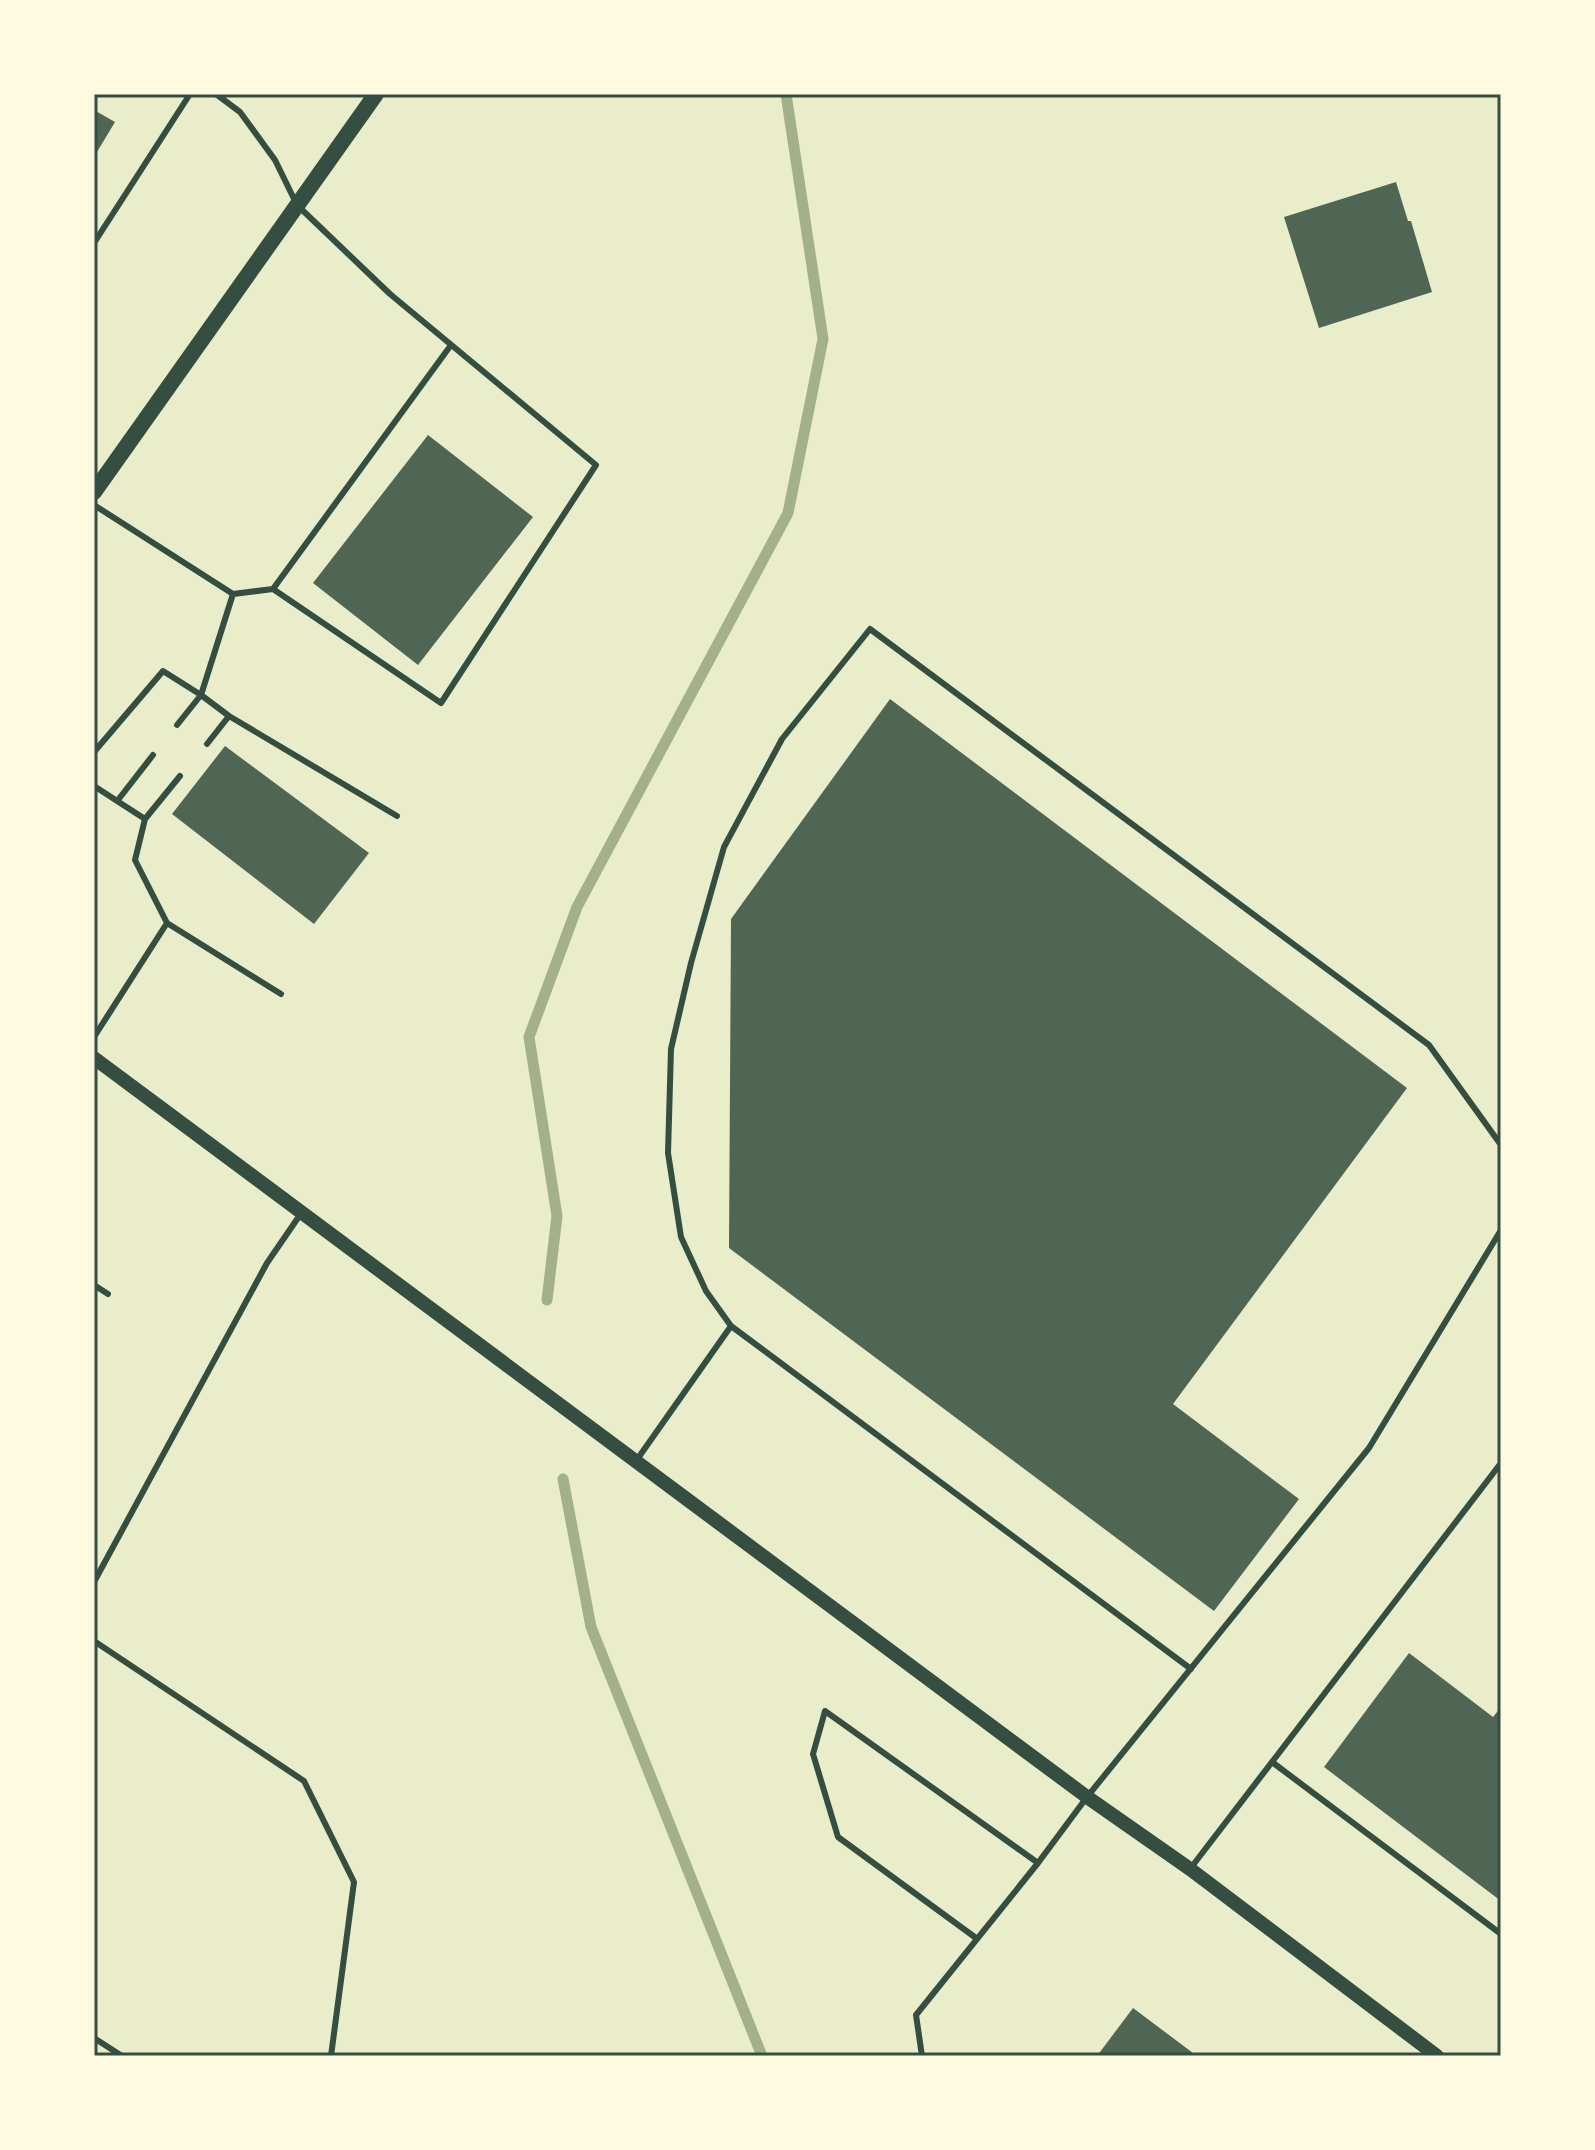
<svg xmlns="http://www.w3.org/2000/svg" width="1595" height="2150" font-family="'Asap Condensed',sans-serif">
<rect width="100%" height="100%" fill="#e9edc9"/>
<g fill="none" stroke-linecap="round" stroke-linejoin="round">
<!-- stream -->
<path stroke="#a3b18a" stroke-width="11" d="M547,1300L557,1216L529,1037L577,907L788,513L823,339L786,94
M563,1479L591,1627L762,2056"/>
</g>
<!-- building -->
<path fill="#4f6655" d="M94,110L115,122L94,157Z
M1396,182L1408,221H1411L1432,292L1319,328L1284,217Z
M428,435L533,517L418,665L313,583Z
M890,699L1407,1088L1173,1404L1299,1499L1214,1611L729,1248L731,919Z
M225,746L369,853L314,924L172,814Z
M1409,1653L1493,1717L1501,1707V1901L1324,1767Z
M1133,2008L1197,2056H1097Z"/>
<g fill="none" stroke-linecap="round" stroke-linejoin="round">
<!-- service -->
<path stroke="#344e41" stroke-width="6" d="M94,243L190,94
M94,505L233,594L273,589L441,703L596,465L390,294L297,205L275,160L240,112L216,94
M273,589L451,345
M233,594L201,695L229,716L397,816
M207,744L229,716
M94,752L163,671L201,695L177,725
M94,786L145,819L135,860L167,923L94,1037
M118,800L153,755
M145,819L180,776
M167,923L281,994
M94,1285L108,1294
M731,1326L1191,1669
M636,1461L731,1326L706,1291L681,1237L668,1153L671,1049L691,963L724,847L782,739L870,629L1429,1045L1501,1145
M94,1582L267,1263L302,1212
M94,1641L304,1781L354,1882L331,2056
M1272,1762L1501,1934
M1190,1869L1501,1463
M976,1938L838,1837L813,1754L825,1711L1038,1863
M94,2038L122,2056
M922,2056L916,2015L1038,1863L1087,1797L1369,1448L1501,1230"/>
<!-- tertiary -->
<path stroke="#344e41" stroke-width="14" d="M94,1058L1087,1797L1190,1869L1437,2056"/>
<!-- secondary -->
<path stroke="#344e41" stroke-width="16" d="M94,492L376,94"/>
</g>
<!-- border -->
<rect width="1595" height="2150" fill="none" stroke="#fefae0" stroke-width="192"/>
<rect x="96" y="96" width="1403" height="1958" fill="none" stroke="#344e41" stroke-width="3"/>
</svg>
